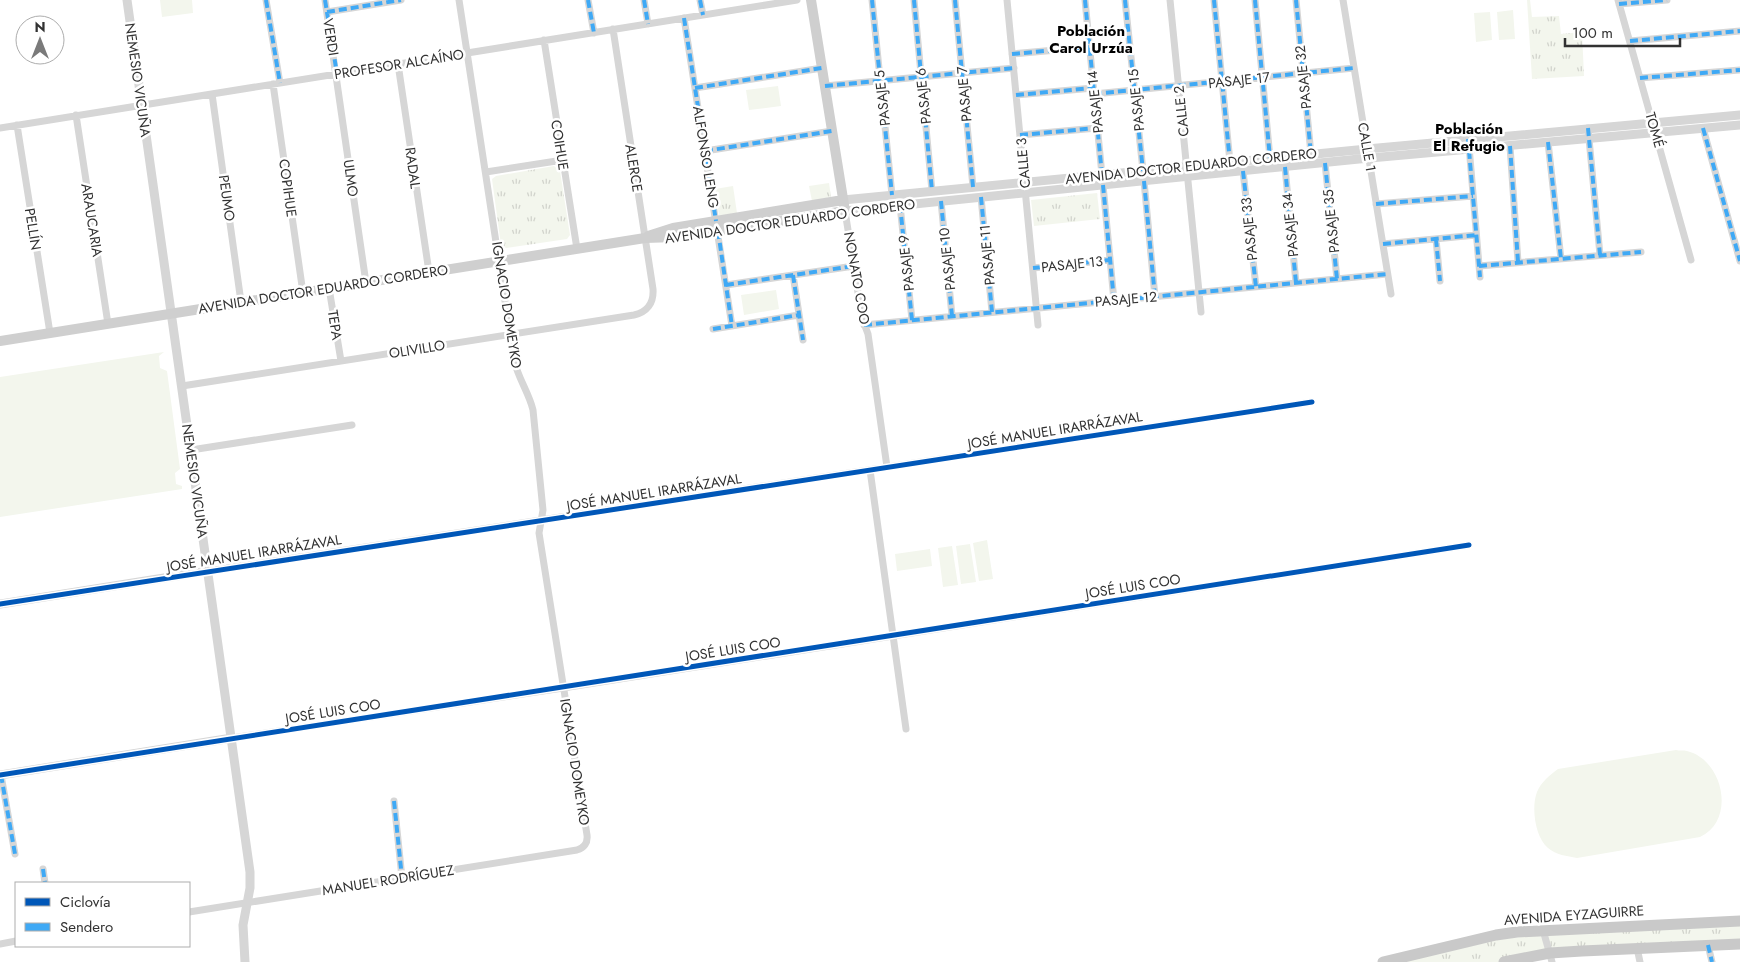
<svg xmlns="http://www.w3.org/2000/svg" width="1740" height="962" font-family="Jost,sans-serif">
<defs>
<pattern id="grass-tufts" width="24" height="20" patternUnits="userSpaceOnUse" patternTransform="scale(1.25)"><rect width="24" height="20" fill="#f3f6ed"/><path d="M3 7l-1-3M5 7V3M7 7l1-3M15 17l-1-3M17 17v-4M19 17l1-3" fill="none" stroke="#d1d3cc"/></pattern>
</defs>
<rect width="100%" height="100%" fill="#fff"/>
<!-- grass -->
<path fill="url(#grass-tufts)" d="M1527,0H1530L1532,17L1559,16L1561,34L1582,32L1584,76L1532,79Z
M554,166L560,171L570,235L567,239L506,248L501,245L492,179L496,176Z
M829,183L831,197L812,201L809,186Z
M733,186L737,213L719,216L715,189Z
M1097,193L1100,219L1034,226L1031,200Z
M1740,925V941L1499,962H1401L1499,939L1532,936Z"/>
<!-- pitch -->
<path fill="#f3f6ed" d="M160,0H192L193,13L162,17Z
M1513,10L1515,39L1499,40L1497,12Z
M1490,12L1492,40L1476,42L1474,13Z
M778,86L781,106L749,110L746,90Z
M776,290L779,309L744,315L741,295Z
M164,352L159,356L160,368L167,371L180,469L175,473L176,484L182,486V489L0,517V377Z
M987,540L993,579L979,581L973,543Z
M970,544L976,582L961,584L956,546Z
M952,546L958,585L943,587L938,548Z
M930,549L932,566L897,571L895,554Z
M1676,750C1679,751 1684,750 1687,751C1724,760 1736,821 1700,837L1577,858C1567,856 1556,855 1548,848C1535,837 1531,807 1537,792C1541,782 1550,775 1558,769Z"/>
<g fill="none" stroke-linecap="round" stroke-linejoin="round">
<!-- minor -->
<path stroke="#d6d6d6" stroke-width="7" d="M266,0L280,83
M325,0L366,283
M588,0L594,33
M644,0L648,24
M700,0L703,15
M872,0L892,195
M914,0L932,191
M955,0L973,187
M1007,0L1038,325
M1085,0L1102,175
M1125,0L1143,171
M1170,0L1201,312
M1214,0L1230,162
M1255,0L1270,158
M1296,0L1311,154
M1343,0L1391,294
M1618,0L1691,260
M1619,4L1667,0
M327,12L401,0
M684,18L732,326
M544,40L577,249
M1630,41L1740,31
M1012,54L1089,47
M398,64L429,272
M1640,78L1740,70
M273,84L303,293
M825,86L1014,68
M695,88L822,68
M212,94L241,302
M1094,94L1354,68
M1016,95L1093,88
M76,115L108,324
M17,125L50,333
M0,128L797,0
M1588,128L1600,255
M1703,128L1740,261
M1020,135L1097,128
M1548,142L1561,259
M1469,146L1480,277
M1510,146L1518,262
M705,151L832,131
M1325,163L1337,279
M1285,167L1296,283
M1243,171L1256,287
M486,172L563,160
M1144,181L1155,297
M1103,185L1114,301
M981,197L992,312
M941,201L952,316
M1376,204L1473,196
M900,205L912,320
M845,211L862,318L868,334L887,467
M1436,239L1440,281
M1383,244L1476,235
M1479,266L1641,252
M1033,268L1110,260
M793,275L803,340
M726,285L854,266
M329,288L341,361
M864,325L1387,274
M713,329L799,315
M182,386L634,315C647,312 654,303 653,289L613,29
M191,450L352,425
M870,470L906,729
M208,571L1312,402
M232,738L563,688L1469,545
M1,775L15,854
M394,801L402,878
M43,869L45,883
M189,912L577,850C584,848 588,843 587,835L539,533L543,510L533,410C529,393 518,378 514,360L459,0
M1543,930L1552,962
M0,944L16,941
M1708,945L1712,962
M1637,948L1640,962"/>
<!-- tertiary -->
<path stroke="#d6d6d6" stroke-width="9" d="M127,0L250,872V888L243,925L245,962
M843,200L1367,149L1740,115
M845,211L1359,159L1740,125
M0,604L208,571
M0,775L232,738"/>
<!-- secondary -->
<path stroke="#cfcfcf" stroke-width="10" d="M648,236L673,228L843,200
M0,341L645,238L676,237L845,211L811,0"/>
<!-- primary -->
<path stroke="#c9c9c9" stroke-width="11" d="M1383,962L1496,935L1517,932L1740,921
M1504,962L1550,953L1582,951L1740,944"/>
<!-- quiet -->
<path stroke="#3fa9f5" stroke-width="4" stroke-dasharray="8 4" stroke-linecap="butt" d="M266,0L280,83
M325,0L337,74
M588,0L594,33
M644,0L648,24
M700,0L703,15
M872,0L892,195
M914,0L932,191
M955,0L973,187
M1085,0L1102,175
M1125,0L1143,171
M1214,0L1230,162
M1255,0L1270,158
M1296,0L1311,154
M1619,4L1667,0
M327,12L401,0
M684,18L716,221
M1630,41L1740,31
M1012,54L1089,47
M1640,78L1740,70
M825,86L1014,68
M695,88L822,68
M1094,94L1354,68
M1016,95L1093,88
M1588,128L1600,255
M1703,128L1740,261
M1020,135L1097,128
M1468,139L1480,277
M1548,142L1561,259
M1510,146L1518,262
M705,151L832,131
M1325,163L1337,279
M1285,167L1296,283
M1243,171L1256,287
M1144,181L1155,297
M1103,185L1114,301
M981,197L992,312
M941,201L952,316
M1376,204L1473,196
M900,205L912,320
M718,231L732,326
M1436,239L1440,281
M1383,244L1476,235
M1479,266L1641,252
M1033,268L1110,260
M793,275L803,340
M726,285L854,266
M864,325L1387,274
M713,329L799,315
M1,775L15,854
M394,801L402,878
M43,869L45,883
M1708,945L1712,962"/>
<defs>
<path id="cycleway" d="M0,604L1312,402
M0,775L1469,545"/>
</defs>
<!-- cycleway casing -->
<use href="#cycleway" stroke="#fff" stroke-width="8"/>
<!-- cycleway -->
<use href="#cycleway" stroke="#0057b8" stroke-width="5"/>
</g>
<g text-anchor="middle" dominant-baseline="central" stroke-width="5" stroke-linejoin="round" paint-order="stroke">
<!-- street labels -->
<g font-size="14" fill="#323232" stroke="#fff">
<text transform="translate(331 37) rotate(81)">VERDI</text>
<text transform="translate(399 64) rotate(-9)">PROFESOR ALCAÍNO</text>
<text transform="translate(1303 77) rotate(-96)">PASAJE 32</text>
<text transform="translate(138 80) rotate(82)">NEMESIO VICUÑA</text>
<text transform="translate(1239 80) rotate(-6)">PASAJE 17</text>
<text transform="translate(964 94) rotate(-95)">PASAJE 7</text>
<text transform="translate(923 96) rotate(-96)">PASAJE 6</text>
<text transform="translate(882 98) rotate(-96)">PASAJE 5</text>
<text transform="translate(1136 100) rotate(-96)">PASAJE 15</text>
<text transform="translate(1095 102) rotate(-96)">PASAJE 14</text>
<text transform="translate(1181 111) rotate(-96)">CALLE 2</text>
<text transform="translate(1655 130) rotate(74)">TOMÉ</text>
<text transform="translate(560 145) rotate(81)">COIHUE</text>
<text transform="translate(1367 147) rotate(80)">CALLE 1</text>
<text transform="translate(706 157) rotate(81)">ALFONSO LENG</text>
<text transform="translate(1023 163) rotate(-95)">CALLE 3</text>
<text transform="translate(1191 166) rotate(-6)">AVENIDA DOCTOR EDUARDO CORDERO</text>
<text transform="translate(413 168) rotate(82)">RADAL</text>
<text transform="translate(634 168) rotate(81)">ALERCE</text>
<text transform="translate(351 178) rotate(82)">ULMO</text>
<text transform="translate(288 188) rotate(82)">COPIHUE</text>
<text transform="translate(227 198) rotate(82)">PEUMO</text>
<text transform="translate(92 220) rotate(81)">ARAUCARIA</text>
<text transform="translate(790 221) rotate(-8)">AVENIDA DOCTOR EDUARDO CORDERO</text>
<text transform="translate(1331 221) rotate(-96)">PASAJE 35</text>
<text transform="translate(1290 225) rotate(-96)">PASAJE 34</text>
<text transform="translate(33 229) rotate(81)">PELLÍN</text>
<text transform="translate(1249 229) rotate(-96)">PASAJE 33</text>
<text transform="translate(987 255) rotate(-95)">PASAJE 11</text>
<text transform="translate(947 259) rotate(-96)">PASAJE 10</text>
<text transform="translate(906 263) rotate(-96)">PASAJE 9</text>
<text transform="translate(1072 264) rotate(-6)">PASAJE 13</text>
<text transform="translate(857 278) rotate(80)">NONATO COO</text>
<text transform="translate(323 289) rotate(-9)">AVENIDA DOCTOR EDUARDO CORDERO</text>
<text transform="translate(1126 299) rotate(-5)">PASAJE 12</text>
<text transform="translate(507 305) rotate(81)">IGNACIO DOMEYKO</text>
<text transform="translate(335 325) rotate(81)">TEPA</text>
<text transform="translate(417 349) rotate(-9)">OLIVILLO</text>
<text transform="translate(1055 430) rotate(-9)">JOSÉ MANUEL IRARRÁZAVAL</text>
<text transform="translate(195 481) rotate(82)">NEMESIO VICUÑA</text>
<text transform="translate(654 492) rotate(-9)">JOSÉ MANUEL IRARRÁZAVAL</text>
<text transform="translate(254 553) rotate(-9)">JOSÉ MANUEL IRARRÁZAVAL</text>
<text transform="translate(1133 586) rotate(-9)">JOSÉ LUIS COO</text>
<text transform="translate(733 649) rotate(-9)">JOSÉ LUIS COO</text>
<text transform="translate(333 711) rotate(-9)">JOSÉ LUIS COO</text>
<text transform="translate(575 762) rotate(81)">IGNACIO DOMEYKO</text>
<text transform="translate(388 880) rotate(-9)">MANUEL RODRÍGUEZ</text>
<text transform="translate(1574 915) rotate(-4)">AVENIDA EYZAGUIRRE</text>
</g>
<!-- neighbourhood labels -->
<g font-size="15" font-weight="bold" fill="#000" stroke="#fff">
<text x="1091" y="31">Población<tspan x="1091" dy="17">Carol Urzúa</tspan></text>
<text x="1469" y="129">Población<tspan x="1469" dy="17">El Refugio</tspan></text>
</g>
</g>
<!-- legend -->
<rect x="15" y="882" width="175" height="65" fill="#ffffff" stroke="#adadad"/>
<rect x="25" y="898" width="25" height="8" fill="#0057b8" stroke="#adadad"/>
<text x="60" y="907" font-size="15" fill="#323232">Ciclovía</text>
<rect x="25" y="923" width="25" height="8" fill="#3fa9f5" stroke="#adadad"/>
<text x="60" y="932" font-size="15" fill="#323232">Sendero</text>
<!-- north arrow -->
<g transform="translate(40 40)"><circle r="24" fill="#ffffff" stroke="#adadad"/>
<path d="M0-4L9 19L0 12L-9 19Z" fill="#7a7a7a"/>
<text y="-8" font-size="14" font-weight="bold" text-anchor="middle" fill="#323232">N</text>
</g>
<!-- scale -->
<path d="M1565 38v8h115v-8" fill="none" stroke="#323232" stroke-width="2.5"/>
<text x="1572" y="38" font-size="15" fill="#323232" stroke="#ffffff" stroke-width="4" paint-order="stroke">100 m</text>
</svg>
